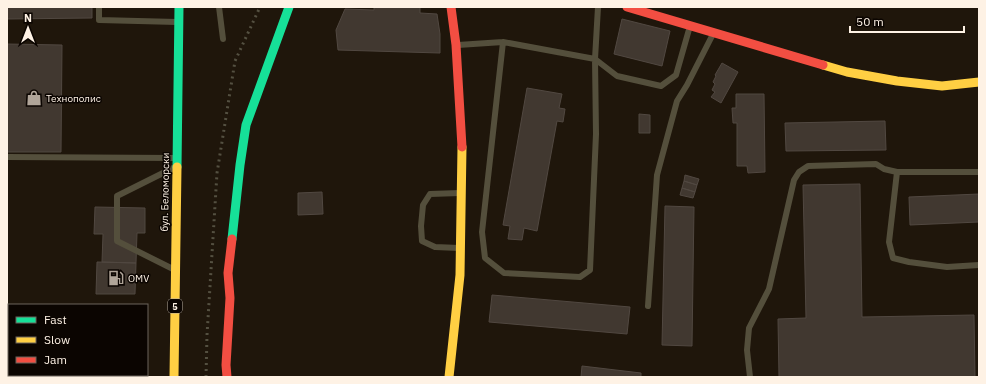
<svg xmlns="http://www.w3.org/2000/svg" width="986" height="384" font-family="'IBM Plex Sans',sans-serif">
<rect width="100%" height="100%" fill="#1f160b"/>
<!-- building -->
<path fill="#413830" stroke="#514841" d="M7,7H92V18L7,19Z
M374,7H420V13L437,14L440,34V53L338,50L336,30L345,9L374,10Z
M622,19L670,31L662,66L614,54Z
M7,44L62,45L61,152H7Z
M722,63L738,72L721,103L711,97L715,92L712,90L715,84L713,82L716,76L715,75Z
M527,88L562,94L559,108L565,109L563,122L557,121L537,231L524,228L522,240L508,239L510,226L503,225Z
M736,94H764L765,172L748,173L747,166H737V123H733L732,108H736Z
M639,114L650,115V133H639Z
M885,121L886,150L786,151L785,123Z
M685,175L699,179L697,185L684,181Z
M684,181L697,185L695,192L682,188Z
M860,184L862,317L974,315L975,377H779L778,319L806,318L803,185Z
M682,188L695,192L693,198L680,195Z
M322,192L323,214L298,215V193Z
M979,194V222L910,225L909,197Z
M665,206L694,207L692,346L662,345Z
M95,207L145,208V233H137L136,263L102,262L103,234H94Z
M97,262L136,263L135,294H96Z
M492,295L630,307L627,334L489,322Z
M582,366L641,373V377H581Z"/>
<g fill="none" stroke-linecap="round" stroke-linejoin="round">
<!-- lane -->
<path stroke="#544f3c" stroke-width="6" d="M99,7V20L177,22
M219,7L223,39
M503,42L482,232L485,258L504,273L580,277L590,270L596,134L595,59L598,7
M458,45L503,42L595,59L617,76L661,86L676,75L690,26
M7,157L175,158
M173,168L117,196V241L173,269
M897,172L889,242L893,258L909,262L947,267L979,265
M459,248L435,247L422,241L421,226L423,205L430,194L460,193
M648,306L657,175L677,101L687,85L713,34
M750,377L747,350L749,328L769,289L794,180L799,172L808,166L876,164L884,169L897,172H979"/>
<!-- fast -->
<path stroke="#16e098" stroke-width="9" d="M177,167L179,7
M232,239L240,165L246,125L289,7"/>
<!-- slow -->
<path stroke="#ffcf43" stroke-width="9" d="M823,65L847,72L897,81L942,86L979,82
M174,377L177,167
M449,377L460,275L462,147"/>
<!-- jam -->
<path stroke="#f24e42" stroke-width="9" d="M451,7L456,45L462,147
M627,7L823,65
M227,377L226,365L230,298L228,273L232,239"/>
<!-- rail -->
<path stroke="#545041" stroke-width="3" stroke-dasharray="2 4" stroke-linecap="butt" d="M206,377L207,335L217,173L235,61L260,7"/>
</g>
<!-- icons -->
<defs>
<symbol id="shop-bare" viewBox="-9 -9 18 18"><path d="M-5-2.5h2.3a2.7 3.5 0 0 1 5.4 0H5L5.5 6h-11ZM-1.5-2.5h3a1.5 2.3 0 0 0-3 0Z" fill="#b0a599" stroke="#0b0501" stroke-width="2.5" paint-order="stroke"/></symbol>
<symbol id="fuel-bare" viewBox="-9 -9 18 18"><path d="M-5.5-6h7V0h2V4h1.3V-2.5L3-4.5l.8-.8L6-3V5H2.5V1h-1V6h-7ZM-4.2-4.7v3.2H.2V-4.7Z" fill="#b0a599" stroke="#0b0501" stroke-width="2.5" paint-order="stroke"/></symbol>
</defs>
<g fill-rule="evenodd">
<use href="#shop-bare" x="23" y="87" width="22" height="22"/>
<use href="#fuel-bare" x="105" y="267" width="22" height="22"/>
</g>
<g text-anchor="middle" dominant-baseline="central" stroke-width="3" stroke-linejoin="round" paint-order="stroke">
<!-- shield labels -->
<rect fill="#0b0501" stroke="#b5aba1" stroke-width="1" x="168" y="299" width="14" height="14" rx="3"/>
<g font-size="9" font-weight="bold" fill="#fef2e5">
<text x="175" y="306">5</text>
</g>
<!-- poi labels -->
<g font-size="10" fill="#fef2e5" stroke="#0b0501" text-anchor="start">
<text x="46" y="98">Технополис</text>
<text x="128" y="278">OMV</text>
</g>
<!-- street labels -->
<g font-size="10" fill="#fef2e5" stroke="#0b0501">
<text transform="translate(165 192) rotate(-89)">бул. Беломорски</text>
</g>
</g>
<!-- border -->
<rect width="986" height="384" fill="none" stroke="#fef2e5" stroke-width="16"/>
<!-- legend -->
<rect x="8" y="304" width="140" height="72" fill="#0b0501" stroke="#6c645c"/>
<rect x="16" y="317" width="20" height="6" fill="#16e098" stroke="#6c645c"/>
<text x="44" y="324" font-size="12" fill="#fef2e5">Fast</text>
<rect x="16" y="337" width="20" height="6" fill="#ffcf43" stroke="#6c645c"/>
<text x="44" y="344" font-size="12" fill="#fef2e5">Slow</text>
<rect x="16" y="357" width="20" height="6" fill="#f24e42" stroke="#6c645c"/>
<text x="44" y="364" font-size="12" fill="#fef2e5">Jam</text>
<!-- north arrow -->
<g transform="translate(28 28)" stroke="#0b0501" stroke-width="3" paint-order="stroke">
<path d="M0-3L7 15L0 10L-7 15Z" fill="#fef2e5"/>
<text y="-6" font-size="11" font-weight="bold" text-anchor="middle" fill="#fef2e5">N</text>
</g>
<!-- scale -->
<path d="M850 26v6h114v-6" fill="none" stroke="#fef2e5" stroke-width="2"/>
<text x="856" y="26" font-size="12" fill="#fef2e5" stroke="#0b0501" stroke-width="3" paint-order="stroke">50 m</text>
</svg>
